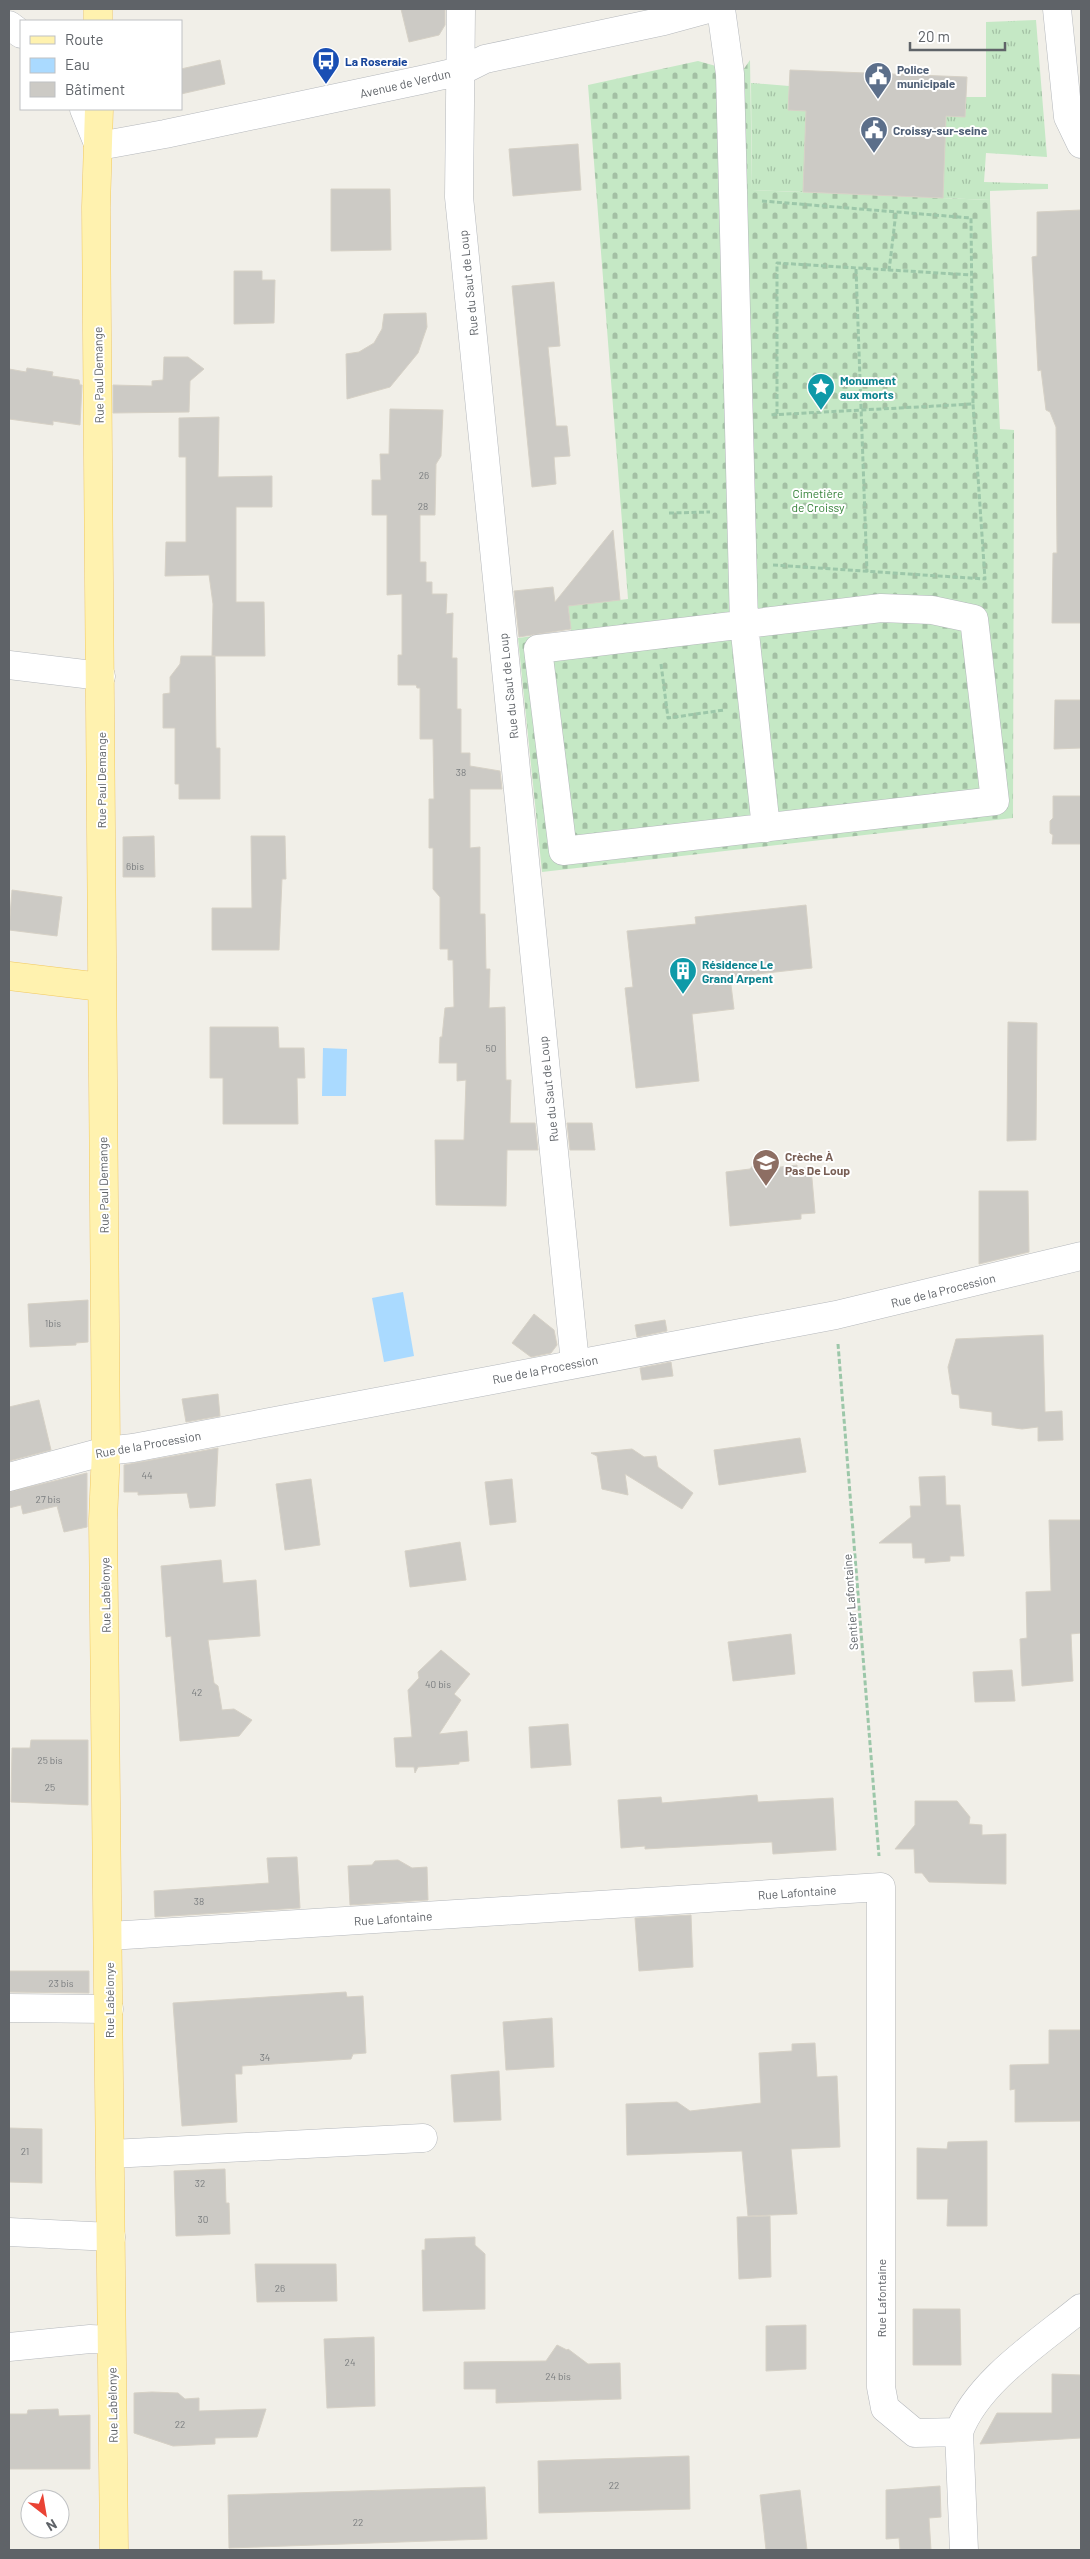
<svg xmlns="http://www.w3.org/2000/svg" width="1090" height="2559" font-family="Barlow,sans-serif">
<defs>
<pattern id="grass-tufts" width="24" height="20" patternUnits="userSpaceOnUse" patternTransform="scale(1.25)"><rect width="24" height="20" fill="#c5e8c5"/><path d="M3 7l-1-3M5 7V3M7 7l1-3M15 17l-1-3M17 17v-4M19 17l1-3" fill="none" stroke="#a3c0a4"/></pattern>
<pattern id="cemetery-stones" width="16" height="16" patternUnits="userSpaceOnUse" patternTransform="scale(1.25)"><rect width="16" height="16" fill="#c5e8c5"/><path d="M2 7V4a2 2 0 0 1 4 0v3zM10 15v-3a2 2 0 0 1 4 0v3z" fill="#a3c0a4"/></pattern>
</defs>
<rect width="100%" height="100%" fill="#f1efe8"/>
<!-- grass -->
<path fill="url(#grass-tufts)" d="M1036,20L1047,157L986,153L984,182L1048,184V189L990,191V200L943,198L946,116L965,117L966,97H986V22Z
M751,83L789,86L788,110L806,111L803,192L752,190Z"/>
<!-- cemetery -->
<path fill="url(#cemetery-stones)" d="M750,60L752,190L990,200L1000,429L1014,430L1013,818L542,872L518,638L571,631L568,606L628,599L588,85L698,61L741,73Z"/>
<!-- water -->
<path fill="#aadaff" d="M323,1048L347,1049L346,1096H322Z
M403,1292L414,1356L384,1362L372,1298Z"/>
<!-- building -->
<path fill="#cccac5" stroke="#d6d1c6" d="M401,9H445V25L439,35L409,42Z
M220,60L225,84L181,94V69Z
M790,70L967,77L965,117L946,116L943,198L803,192L806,111L788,110Z
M578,144L581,190L513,196L509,149Z
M331,189H390L391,250L331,251Z
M1081,210V623H1052L1053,553H1057L1056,427L1050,412L1046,410L1041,370L1038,371L1032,257L1037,256V212Z
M234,271H262V280H275L274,323L234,324Z
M554,282L560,346L548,347L556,426H567L570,456L554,457L556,484L532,487L512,286Z
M426,313L427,327L418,353L390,387L347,399L346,354L359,352L374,343L382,329L384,314Z
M164,357H188L204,369L190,381L189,412L113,413V385L152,386V381L163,380Z
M27,368L53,372L52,376L79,380L80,385H82L80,425L53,421V425L9,419V369L26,372Z
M390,409L443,410L441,456L436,464L435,515H420V562H426V582H432V594H447L446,614L453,613L452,658H457V709H461V753H470V766L500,771L502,789H470V848L480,847V914H485L486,969H490L489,1008L505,1007L506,1080H511L510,1123H535L538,1150H507L506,1206L436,1205L435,1140H464L466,1080L457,1081V1063H439L440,1037H442L445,1008L454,1007L453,960H448V949H440V897L433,889V848H429V799H434L433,739H420V688H417L416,685H398V655H402V594L387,595V515H372V480H381L380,454H389Z
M219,417L218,477L272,476V507H236V602H264L265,656H212L213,604L209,575L165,576L166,542H186V457H179V418Z
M613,530L620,600L568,606L571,629L519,637L514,591L553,587L555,602Z
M181,656H215L216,748H220V799H179V784H175V728H163V694L170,693V677L180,664Z
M1055,700H1081V748L1054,749Z
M1053,796H1081V844H1052L1053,835L1050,833V821L1053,818Z
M154,836L155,877H123V837Z
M251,836H285L286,879H282L279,950H212V908H252Z
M12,890L62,897L57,936L9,930Z
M806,905L812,968L730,977L734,1009L692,1014L699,1081L636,1088L625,988L633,987L627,931L696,924L695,917Z
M1008,1022L1037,1023L1036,1140L1007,1141Z
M210,1027H278L279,1048H304L305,1078H297L298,1124H223V1078H210Z
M567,1123H592L595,1150H570Z
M767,1162L772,1168L797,1165V1169L811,1167L815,1213L801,1214V1219L730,1226L726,1172L750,1169L755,1163Z
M979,1191H1028L1029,1252L979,1264Z
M88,1300V1342L76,1343V1345L30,1347L28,1304Z
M534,1314L554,1330L557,1345L551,1353L531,1357L512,1343Z
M665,1320L667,1331L637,1337L635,1325Z
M1043,1335L1045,1412L1062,1411L1063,1440L1038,1441V1427L1022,1429L992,1425V1412L960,1408L959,1395L952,1394L948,1367L956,1339Z
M671,1362L673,1376L642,1380L640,1368Z
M218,1394L220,1416L186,1422L182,1399Z
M39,1400L51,1450L9,1461V1407Z
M800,1438L806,1472L719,1485L714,1450Z
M218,1448L215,1506L190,1508L187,1493L138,1495V1492H124V1465Z
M632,1449L644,1457L656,1456L658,1467L693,1493L682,1509L625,1474L628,1495L602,1489L597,1456L591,1453Z
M87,1473V1527L64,1532L57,1506L23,1514L21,1505L9,1508V1492Z
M945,1476L946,1505H960L964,1556H950V1561L925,1563V1558H913L912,1543H879L911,1517L910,1506H921L919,1477Z
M311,1479L320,1545L285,1550L276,1484Z
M512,1479L516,1522L490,1525L485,1482Z
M1049,1520H1081V1633L1071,1634L1073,1681L1022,1686L1020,1639L1027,1638L1026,1592L1051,1591Z
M460,1542L466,1580L410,1587L405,1551Z
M221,1560L223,1583L256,1580L260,1636L208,1640L214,1683L218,1686L222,1710L234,1709L252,1720L239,1736L180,1741L171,1636L166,1637L161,1566Z
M791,1634L795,1674L733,1681L728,1642Z
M441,1650L470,1674L454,1694L461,1700L439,1734L467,1731L469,1761L459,1762V1764L418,1767L415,1773L414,1767H396L394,1738L412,1737L408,1690L419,1678L418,1672Z
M1012,1670L1015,1701L975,1702L973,1672Z
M568,1724L571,1765L531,1768L529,1727Z
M31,1740H88V1805L11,1802L12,1748H30Z
M757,1795L758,1802L833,1798L836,1850L773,1854L772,1842L645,1849V1846L621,1848L618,1800L661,1797L662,1803Z
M915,1801H957L970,1817L969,1824L982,1825V1835L1006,1834V1884L929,1882L922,1873H915L914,1849H895L915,1825Z
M297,1857L300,1908L155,1917L154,1891L269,1883L267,1858Z
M398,1860L412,1868L427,1867L428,1900L350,1905L348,1866L372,1865L375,1861Z
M691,1915L693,1967L639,1971L635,1918Z
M9,1971H89V1993L9,1992Z
M346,1992L347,1997L363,1996L366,2053L353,2054L351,2059L242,2066V2074H235L237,2122L182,2126L173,2003Z
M552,2018L554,2067L506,2070L503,2022Z
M1049,2030H1081V2121L1015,2122V2089L1010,2090V2065L1049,2064Z
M815,2043L817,2077L837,2076L840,2147L791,2149L797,2214L748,2216L742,2151L627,2155L626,2104L677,2102L690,2111L761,2103L759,2053L792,2051V2044Z
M499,2071L501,2120L454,2122L451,2075Z
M9,2128L42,2129V2183L9,2182Z
M987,2141V2226H947L948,2199H917V2148L947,2149L948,2142Z
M225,2169L226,2203H229L230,2234L176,2236L174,2171Z
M770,2216L771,2277L739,2279L737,2217Z
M475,2237V2245L485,2254V2309L423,2311L422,2250H425V2239Z
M255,2264H336L337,2301L257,2302Z
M913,2309H960L961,2365H913Z
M806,2325V2369L766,2371V2326Z
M374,2337L375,2406L327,2408L324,2339Z
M557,2345L567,2350L568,2349L588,2364L620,2363L621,2399L496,2403V2389H464V2362L546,2361Z
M1052,2374L1081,2375V2438L980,2444L997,2413H1052Z
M152,2392L178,2393L185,2399L199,2398V2411L266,2409L257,2437L215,2438V2444L173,2446L134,2433V2393Z
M58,2409L59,2416L90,2415V2469H9V2414H27L28,2410Z
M689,2456L690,2509L539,2513L538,2461Z
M940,2486L941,2517L929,2518L931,2550H900L899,2538L886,2539V2490Z
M485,2487L487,2539L229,2548L228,2495Z
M800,2490L807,2550H766L760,2495Z"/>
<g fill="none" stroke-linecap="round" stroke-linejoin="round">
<defs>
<path id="minor" d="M461,9L459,197L575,1363
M721,9L730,74L744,624L766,828
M1057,9L1068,117L1081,144
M9,25L21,34
M84,109L99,146L165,134L421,80L461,71L485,59L664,21L708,9
M881,608L932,610L974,619L995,801L563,851L538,649Z
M9,665L101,676
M9,1477L106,1451L133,1448L836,1315L1081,1256
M109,1936L881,1887V2387L885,2408L915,2433L959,2432
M9,2008L109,2009
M111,2154L423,2138
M9,2232L111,2237
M9,2347L90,2339L111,2340
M964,2550L959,2432C977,2382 1041,2341 1081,2308"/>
<path id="major" d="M98,9V21
M99,109L96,207L106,1451L103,1520L114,2550
M9,976L101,987"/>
</defs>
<!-- minor casing -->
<use href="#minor" stroke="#b5b8bc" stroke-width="29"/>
<!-- major casing -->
<use href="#major" stroke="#f2c960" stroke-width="29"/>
<!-- path -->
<path stroke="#9cc7a9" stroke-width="3" stroke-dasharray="5 2.5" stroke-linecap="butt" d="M762,201L971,218L973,404L769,415
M856,269L867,572
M889,271L896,212
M777,414V263L971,275
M669,513L710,512
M773,565L985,579L973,404
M661,664L668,718L724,710
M838,1344L879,1856"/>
<!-- minor -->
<use href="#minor" stroke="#fff" stroke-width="28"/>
<!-- major -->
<use href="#major" stroke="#fff2af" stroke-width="28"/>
</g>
<!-- icons -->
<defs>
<symbol id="bus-pin" viewBox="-11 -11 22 30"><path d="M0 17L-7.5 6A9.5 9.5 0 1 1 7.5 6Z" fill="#1a4fb4" stroke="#fff"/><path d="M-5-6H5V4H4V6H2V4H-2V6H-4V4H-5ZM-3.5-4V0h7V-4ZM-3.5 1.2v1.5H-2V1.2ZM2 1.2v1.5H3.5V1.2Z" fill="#fff"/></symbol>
<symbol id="civic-pin" viewBox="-11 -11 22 30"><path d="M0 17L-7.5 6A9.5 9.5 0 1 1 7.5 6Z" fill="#5c6f8a" stroke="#fff"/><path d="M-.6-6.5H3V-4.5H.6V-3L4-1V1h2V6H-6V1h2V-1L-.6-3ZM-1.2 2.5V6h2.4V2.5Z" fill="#fff"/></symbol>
<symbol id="sight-pin" viewBox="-11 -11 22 30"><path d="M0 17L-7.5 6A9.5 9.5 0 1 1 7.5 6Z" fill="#0f9aa8" stroke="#fff"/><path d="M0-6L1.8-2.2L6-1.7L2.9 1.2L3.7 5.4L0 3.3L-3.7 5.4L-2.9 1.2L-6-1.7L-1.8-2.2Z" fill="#fff"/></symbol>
<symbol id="building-pin" viewBox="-11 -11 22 30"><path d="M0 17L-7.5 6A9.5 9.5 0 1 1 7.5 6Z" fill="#0f9aa8" stroke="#fff"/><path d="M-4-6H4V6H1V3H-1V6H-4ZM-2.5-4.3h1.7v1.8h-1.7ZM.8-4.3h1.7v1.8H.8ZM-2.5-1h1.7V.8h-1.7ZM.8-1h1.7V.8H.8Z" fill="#fff"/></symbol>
<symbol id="school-pin" viewBox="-11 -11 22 30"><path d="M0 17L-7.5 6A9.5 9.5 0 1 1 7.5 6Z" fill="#8d6e63" stroke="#fff"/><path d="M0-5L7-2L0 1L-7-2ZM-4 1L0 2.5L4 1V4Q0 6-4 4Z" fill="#fff"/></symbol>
</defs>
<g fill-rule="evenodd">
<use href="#bus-pin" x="310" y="45" width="32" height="43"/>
<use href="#civic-pin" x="862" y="60" width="32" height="43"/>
<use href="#civic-pin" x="858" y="114" width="32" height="43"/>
<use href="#sight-pin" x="805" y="371" width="32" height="43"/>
<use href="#building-pin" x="667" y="955" width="32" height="43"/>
<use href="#school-pin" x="750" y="1147" width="32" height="43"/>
</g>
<g text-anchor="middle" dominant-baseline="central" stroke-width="4" stroke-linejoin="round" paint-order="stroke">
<!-- number labels -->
<g font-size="10" fill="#7a7d7f">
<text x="424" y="475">26</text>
<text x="423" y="506">28</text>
<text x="461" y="772">38</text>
<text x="135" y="866">6bis</text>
<text x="491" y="1048">50</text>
<text x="53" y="1323">1bis</text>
<text x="147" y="1475">44</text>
<text x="48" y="1499">27 bis</text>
<text x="438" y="1684">40 bis</text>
<text x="197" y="1692">42</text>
<text x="50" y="1760">25 bis</text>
<text x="50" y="1787">25</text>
<text x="199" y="1901">38</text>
<text x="61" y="1983">23 bis</text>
<text x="265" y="2057">34</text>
<text x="25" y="2151">21</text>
<text x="200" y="2183">32</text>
<text x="203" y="2219">30</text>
<text x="280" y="2288">26</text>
<text x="350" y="2362">24</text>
<text x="558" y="2376">24 bis</text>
<text x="180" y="2424">22</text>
<text x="614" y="2485">22</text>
<text x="358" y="2522">22</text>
</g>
<!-- transit labels -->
<g font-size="12" font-weight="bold" fill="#164399" stroke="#fff" text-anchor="start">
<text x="345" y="61">La Roseraie</text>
</g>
<!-- service labels -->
<g font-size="12" font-weight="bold" fill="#4e5e75" stroke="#fff" text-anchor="start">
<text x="897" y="69">Police<tspan x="897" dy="14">municipale</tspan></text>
<text x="893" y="130">Croissy-sur-seine</text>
</g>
<!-- street labels -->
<g font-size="12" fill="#5f6368" stroke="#fff">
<text transform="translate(405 83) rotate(-13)">Avenue de Verdun</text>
<text transform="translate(468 283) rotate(-96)">Rue du Saut de Loup</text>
<text transform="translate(98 375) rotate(-91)">Rue Paul Demange</text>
<text transform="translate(508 686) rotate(-96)">Rue du Saut de Loup</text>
<text transform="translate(101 780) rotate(-90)">Rue Paul Demange</text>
<text transform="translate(548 1089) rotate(-96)">Rue du Saut de Loup</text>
<text transform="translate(103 1185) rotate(-91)">Rue Paul Demange</text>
<text transform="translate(943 1290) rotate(-14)">Rue de la Procession</text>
<text transform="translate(545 1369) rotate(-11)">Rue de la Procession</text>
<text transform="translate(148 1444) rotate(-10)">Rue de la Procession</text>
<text transform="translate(105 1595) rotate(-91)">Rue Labélonye</text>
<text transform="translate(850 1602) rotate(-94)">Sentier Lafontaine</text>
<text transform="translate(797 1892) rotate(-4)">Rue Lafontaine</text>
<text transform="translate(393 1918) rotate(-4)">Rue Lafontaine</text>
<text transform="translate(109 2000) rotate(-90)">Rue Labélonye</text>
<text transform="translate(881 2298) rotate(-90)">Rue Lafontaine</text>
<text transform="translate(112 2405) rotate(-91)">Rue Labélonye</text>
</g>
<!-- culture labels -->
<g font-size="12" font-weight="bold" fill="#0d838f" stroke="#fff" text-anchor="start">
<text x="840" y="380">Monument<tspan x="840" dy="14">aux morts</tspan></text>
<text x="702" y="964">Résidence Le<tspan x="702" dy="14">Grand Arpent</tspan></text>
</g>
<!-- park labels -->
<g font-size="12" fill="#348238" stroke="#fff">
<text x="818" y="493">Cimetière<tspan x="818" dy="14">de Croissy</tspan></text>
</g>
<!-- education labels -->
<g font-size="12" font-weight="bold" fill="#785e54" stroke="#fff" text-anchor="start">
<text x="785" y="1156">Crèche À<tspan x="785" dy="14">Pas De Loup</tspan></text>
</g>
</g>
<!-- border -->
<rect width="1090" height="2559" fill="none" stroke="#5f6368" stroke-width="20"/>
<!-- legend -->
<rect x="20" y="20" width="162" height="90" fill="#ffffff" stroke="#bfc1c3"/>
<rect x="30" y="36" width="25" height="8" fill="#fff2af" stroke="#bfc1c3"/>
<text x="65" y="45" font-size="15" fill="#5f6368">Route</text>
<rect x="30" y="58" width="25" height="15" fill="#aadaff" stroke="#bfc1c3"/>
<text x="65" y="70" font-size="15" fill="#5f6368">Eau</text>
<rect x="30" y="82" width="25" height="15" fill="#cccac5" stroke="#bfc1c3"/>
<text x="65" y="95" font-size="15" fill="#5f6368">Bâtiment</text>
<!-- north arrow -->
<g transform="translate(45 2514) rotate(149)"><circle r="24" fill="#ffffff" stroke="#bfc1c3"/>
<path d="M0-4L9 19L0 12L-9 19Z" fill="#ea4335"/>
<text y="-8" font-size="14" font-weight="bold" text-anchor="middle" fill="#5f6368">N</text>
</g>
<!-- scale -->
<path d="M910 42v8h95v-8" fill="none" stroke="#5f6368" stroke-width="2.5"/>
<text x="918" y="42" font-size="15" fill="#5f6368" stroke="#ffffff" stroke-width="4" paint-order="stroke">20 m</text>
</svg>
